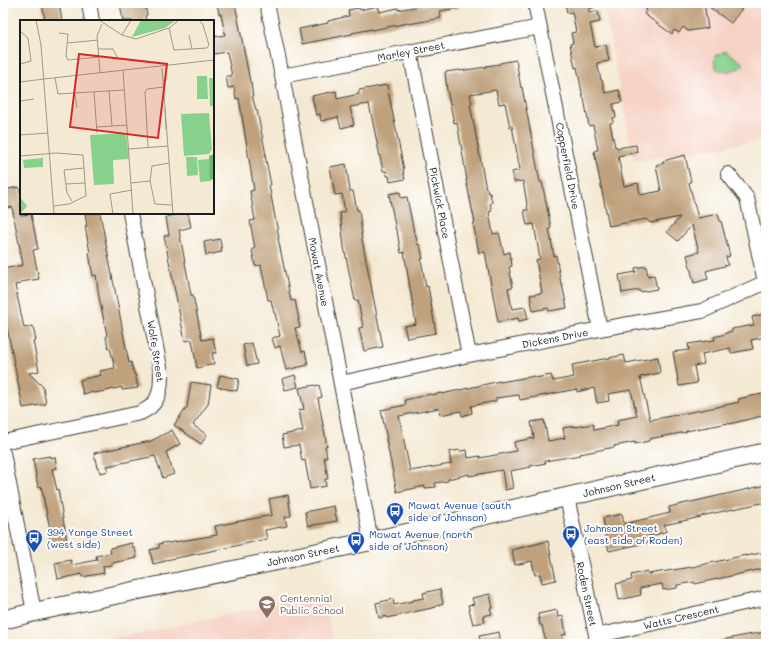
<svg xmlns="http://www.w3.org/2000/svg" width="769" height="647" font-family="Mali,sans-serif">
<rect width="100%" height="100%" fill="#fff"/>
<filter id="ink" filterUnits="userSpaceOnUse"><feTurbulence type="fractalNoise" baseFrequency=".025" numOctaves="2"/><feDisplacementMap in="SourceGraphic" scale="8" xChannelSelector="R" yChannelSelector="G"/><feConvolveMatrix kernelMatrix="1 2 1 2 8 2 1 2 1" color-interpolation-filters="sRGB"/></filter>
<filter id="wash" filterUnits="userSpaceOnUse"><feTurbulence type="fractalNoise" baseFrequency=".012" numOctaves="4" result="noise"/><feDisplacementMap in="SourceGraphic" scale="16" xChannelSelector="R" yChannelSelector="G"/><feGaussianBlur stdDeviation="0.9" result="paint"/><feColorMatrix in="noise" values="0 0 0 0 0 0 0 0 0 0 0 0 0 0 0 0 0 1.4 0 .05"/><feComposite in="paint" operator="in"/></filter>
<g filter="url(#wash)">
<rect width="100%" height="100%" fill="#f4e9d3"/>
<!-- built -->
<path fill="#f6d2c4" d="M603,3H766V139L742,144L634,161Z
M323,593L333,644H90L323,594Z"/>
<!-- green -->
<path fill="#87d18d" stroke="#527654" d="M279,3H315L281,9Z
M726,51L744,64C740,69 735,70 729,71C717,73 713,68 715,56Z"/>
<g id="blocks">
<!-- building -->
<path fill="#c0a17d" fill-rule="evenodd" d="M42,3H59L62,21H45Z
M120,3H145L147,15L145,16L146,21H123Z
M217,3H235L250,82H251L253,99L256,110H257L266,155H265L271,185H269L279,238H278L287,282L291,301L295,300L299,320H298L300,327L295,328L302,352L305,351L308,365L286,370L280,346L275,348L272,338L280,336L275,313H274L271,300H268L261,265L255,266L252,249H255L250,221L255,220L250,191L254,190L239,98L236,99L234,87L228,88L226,76H232L227,52L213,54V37L225,35L221,14H219Z
M436,3H459V8L440,11L441,18L409,24L408,23L372,30V29L352,33V34L302,44L299,29L328,23V21L349,16L348,10L359,8L360,10L378,6L380,12L398,8V10Z
M565,3H595V7L589,9V13L598,11L600,22L590,24L595,47L606,45L609,61L597,63L601,80H602L605,93L619,90L622,102L613,104L616,117L613,118V122L610,123L615,147L616,146L617,148L636,145L637,152L618,156L624,186L638,183L640,195L661,191L656,165L664,163L663,161L685,155L691,182L689,183L698,218L718,214L720,221H721L730,256L726,257L728,265L706,271L708,279L694,283L687,255L699,252L692,225L678,241L667,232L680,217L650,223L646,219L609,226L594,151L598,150L593,125L589,126L584,98H583L577,67L575,68L570,44L573,43L571,33L576,32L572,12L567,13Z
M638,3H704L708,28L688,31L683,27L679,33L674,30L672,34L644,14L647,10Z
M704,3H746L731,23Z
M516,60L521,88L522,87L540,182H542L551,228L549,229L554,256L556,255L561,284H562L567,308L549,311L548,308L533,311L530,295L542,293L536,260L540,259L534,224L527,225L524,210H528L523,181L514,182L512,172L520,170L512,126L510,127L505,103L499,104L496,90L470,94L472,104H470L486,189H487L488,193H490L492,203L490,204L492,211L489,212L493,234L499,233L504,254L510,252L512,266L509,267L513,287L508,288L512,309L525,307L528,319L519,321L518,318L498,322L485,252L479,253L473,223H475L466,180H467L457,122L454,123L447,90L445,72L460,70V71L486,67V66L500,64V63Z
M387,85L404,170H403L405,179L390,182L389,176H387L386,171H383L369,104L350,107L354,125L341,128L338,117L321,121L320,114L316,115L312,96L336,91L337,99L359,94V90Z
M346,164L350,191H353L357,210H359L362,234H361L383,347L364,351L359,328L363,327L358,300L355,301L344,247L340,213L345,212L342,194L335,195L330,167Z
M19,187L21,196V215L31,214L38,249L33,250L39,279L21,282V284L15,285L24,328L33,326L36,341H33L39,371L29,373L43,387L46,404L23,408L7,327L4,315H3V269L23,265L12,207L3,209V190Z
M400,192L401,198L407,197L414,233H415L418,245H420L423,259H421L422,265L426,287L428,286L436,333L407,338L404,326L416,324L404,252L401,253L397,231H396L389,194Z
M85,213H100L129,363L131,362L134,374H135L138,388L122,390V387L106,391L93,393L92,392L83,394L80,380L101,375L100,371L115,368L110,348H108L106,336L107,335L99,297L96,275L93,276L89,253H90L85,226H87Z
M188,213L191,227L179,230L191,295H193L202,340L213,338L216,353H212L214,364L197,368L192,340L185,341L164,236L169,235L166,217Z
M220,239L222,252L206,255L204,242Z
M646,266L648,276L654,275L657,289L640,292L639,290L622,293L619,275L636,272L635,268Z
M766,314V337L751,340L753,349L731,353L730,348L702,354L704,364L694,366L697,383L679,386L673,352L689,350L688,344L715,340L714,337L726,334V333L732,331V329L754,325L752,317Z
M252,343L257,364L247,366L243,345Z
M624,355L626,363L658,357L660,373L640,377L650,420L717,407L739,402L738,399L766,393V415L729,424V423L686,431V432L649,439V441L635,444V442L614,446L615,447L580,454L581,455L545,461L546,463L530,466L531,467L510,471L513,488L505,490L502,470L469,476V474L448,479V481L435,483L436,487L425,488V486L397,492L386,439H387L381,410L406,405L405,400L431,394L432,395L442,393V394L500,381V382L535,376V378L551,375L553,381L574,377L572,365ZM594,388L597,403L609,401L608,394L631,390L637,416L617,420L618,425L594,430L593,424L575,427V426L563,428L565,438L548,441L544,420L531,422L534,438L514,442L516,451L480,458V456L468,458L467,450L460,451V450L449,452L451,464L410,471L399,416L439,408L440,415L461,411L462,416L472,413L471,406L496,401V398L519,395L520,400L577,389V392Z
M220,375L239,379L237,391L217,387Z
M295,375L298,387L285,390L282,379Z
M191,382L211,385L208,404L193,425L207,435L201,444L174,425L187,407Z
M315,385V386L319,385L322,397L318,398L327,446H325L327,457H324L328,479H325L326,486L310,489L305,460L302,461L299,445L284,447L282,435L303,431L299,410L304,409L299,388Z
M172,430L180,444L166,452L174,474L163,478L155,456L107,466L109,471L100,473L99,468H97L94,453L151,441Z
M50,456V458L55,457L57,468L52,469L57,490L58,489L67,542L51,545L48,529H50L41,486L38,487L33,459Z
M766,485V502L701,516V517L664,525L666,532L649,536L650,542L609,551L604,530H605L603,518L622,514L624,524L670,513L669,507Z
M288,495L291,516L285,517L287,526L265,530L267,539L226,548L166,560V561L153,564L150,550L159,548V544L167,542L168,543L217,535L215,526L272,515L269,499Z
M334,506L337,521L308,526L305,512Z
M548,541L556,580L542,583L540,574L535,575L532,561L515,565L512,550Z
M132,543L133,548H135L137,558L112,563V565L103,566L104,573L82,577V574L58,579L55,563L71,560L72,565L97,560L96,556L111,553L110,548Z
M766,552V568L695,584L694,582L677,585V588L663,590L662,584L640,588L641,595L619,600L616,584L632,580L631,575L647,571L648,574L692,567L746,555V556Z
M440,589L443,604L436,606V607L387,618V616L379,618L376,603L393,599L394,605L413,601V600L424,598L423,593Z
M490,594L493,608H490L492,614L483,616L485,622L473,624L468,605L474,604L472,598Z
M557,610L558,617L563,616L566,634L562,635L564,644H546L542,625H540L538,614Z
M499,632L501,644H481L479,636Z
M766,632V644H722V640L747,635Z"/>
</g>
</g>
<g filter="url(#ink)">
<use href="#blocks" fill-opacity="0" stroke="#3c3b37" stroke-width="1"/>
<g fill="none" stroke-linecap="round" stroke-linejoin="round">
<defs>
<path id="minor" d="M89,3L92,21
M267,3L282,76L371,541
M535,3L600,329
M410,51L469,355
M282,76L540,27
M728,174L747,198L765,282
M341,383L469,355L600,329L702,311L766,282
M3,442L140,413C144,411 148,409 151,406C161,397 161,384 161,372L130,213
M3,453L34,612
M567,497L598,644
M596,636L766,598"/>
<path id="major" d="M3,620L34,612L371,541L766,452"/>
</defs>
<!-- minor casing -->
<use href="#minor" stroke="#3c3b37" stroke-width="16"/>
<!-- major casing -->
<use href="#major" stroke="#3c3b37" stroke-width="20"/>
<!-- minor -->
<use href="#minor" stroke="#fff" stroke-width="14"/>
<!-- major -->
<use href="#major" stroke="#fff" stroke-width="18"/>
</g>
</g>
<!-- icons -->
<defs>
<symbol id="bus-pin" viewBox="-11 -11 22 30"><path d="M0 17L-7.5 6A9.5 9.5 0 1 1 7.5 6Z" fill="#1a4fb4" stroke="#fff"/><path d="M-5-6H5V4H4V6H2V4H-2V6H-4V4H-5ZM-3.5-4V0h7V-4ZM-3.5 1.2v1.5H-2V1.2ZM2 1.2v1.5H3.5V1.2Z" fill="#fff"/></symbol>
<symbol id="school-pin" viewBox="-11 -11 22 30"><path d="M0 17L-7.5 6A9.5 9.5 0 1 1 7.5 6Z" fill="#8d6e63" stroke="#fff"/><path d="M0-5L7-2L0 1L-7-2ZM-4 1L0 2.5L4 1V4Q0 6-4 4Z" fill="#fff"/></symbol>
</defs>
<g fill-rule="evenodd">
<use href="#bus-pin" x="385" y="501" width="20" height="27"/>
<use href="#bus-pin" x="561" y="524" width="20" height="27"/>
<use href="#bus-pin" x="24" y="528" width="20" height="27"/>
<use href="#bus-pin" x="346" y="530" width="20" height="27"/>
<use href="#school-pin" x="257" y="594" width="20" height="27"/>
</g>
<g text-anchor="middle" dominant-baseline="central" stroke-width="4" stroke-linejoin="round" paint-order="stroke">
<!-- street labels -->
<g font-size="10" fill="#1c1c1c" stroke="#fff">
<text transform="translate(411 51) rotate(-11)">Marley Street</text>
<text transform="translate(568 166) rotate(79)">Copperfield Drive</text>
<text transform="translate(440 203) rotate(79)">Pickwick Place</text>
<text transform="translate(319 272) rotate(79)">Mowat Avenue</text>
<text transform="translate(555 338) rotate(-11)">Dickens Drive</text>
<text transform="translate(156 351) rotate(81)">Wolfe Street</text>
<text transform="translate(619 485) rotate(-13)">Johnson Street</text>
<text transform="translate(303 555) rotate(-12)">Johnson Street</text>
<text transform="translate(587 594) rotate(78)">Roden Street</text>
<text transform="translate(681 617) rotate(-13)">Watts Crescent</text>
</g>
<!-- transit labels -->
<g font-size="10" fill="#164399" stroke="#fff" text-anchor="start">
<text x="408" y="505">Mowat Avenue (south<tspan x="408" dy="12">side of Johnson)</tspan></text>
<text x="584" y="528">Johnson Street<tspan x="584" dy="12">(east side of Roden)</tspan></text>
<text x="47" y="532">394 Yonge Street<tspan x="47" dy="12">(west side)</tspan></text>
<text x="369" y="534">Mowat Avenue (north<tspan x="369" dy="12">side of Johnson)</tspan></text>
</g>
<!-- education labels -->
<g font-size="10" fill="#785e54" stroke="#fff" text-anchor="start">
<text x="280" y="598">Centennial<tspan x="280" dy="12">Public School</tspan></text>
</g>
</g>
<!-- overview -->
<g transform="translate(20 20)">
<rect width="194" height="194" fill="#f4e9d3"/>
<path d="M121,0H156L145,8L112,17ZM177,56H187L188,79H177ZM189,58H194V86H190ZM189,93L192,129L189,134L164,136L161,94ZM106,113L109,139L93,140L94,164L74,165L70,115ZM166,137H177L178,155L167,156ZM23,138V147L4,148L3,140ZM189,139L191,161L180,162L178,140ZM0,177L7,186L0,194Z" fill="#87d18d"/>
<path d="M194,134V160L190,159L189,136Z" fill="#6db378"/>
<path fill="none" stroke="#9e978a" stroke-width="1" d="M16,0L21,25L34,194M79,0L102,15L116,19L149,8L159,0M149,8L154,30L187,28L189,25L183,5L179,0M0,11L8,18L11,41L0,44M39,13L48,14L46,36L48,40L79,37M102,15L111,0M169,15L172,29M48,23L78,20M78,29H93L97,37M142,48L153,194M103,51L113,194M80,53L77,16L82,4M35,58L38,74L104,70M24,59L194,40M0,62L24,59M89,71L92,106M74,72L77,113M55,75L57,88M0,81L14,79M145,89L146,109M77,107L107,105M0,115L28,113M128,127L125,72L127,69L144,67M109,129L148,126M0,136L36,133L63,135L66,176L49,184L34,186M149,143L132,146L130,161L135,184L152,185M111,163L130,161M46,164L65,163M52,181L47,173L44,150L64,148M93,194L90,174L112,170"/>
<path fill="#d62828" fill-opacity="0.15" stroke="#d62828" stroke-width="2" d="M59,34L147,44L138,118L50,107Z"/>
<rect width="194" height="194" fill="none" stroke="#1c1c1c" stroke-width="2"/>
</g>
<!-- margin -->
<rect width="769" height="647" fill="none" stroke="#fff" stroke-width="16"/>
</svg>
